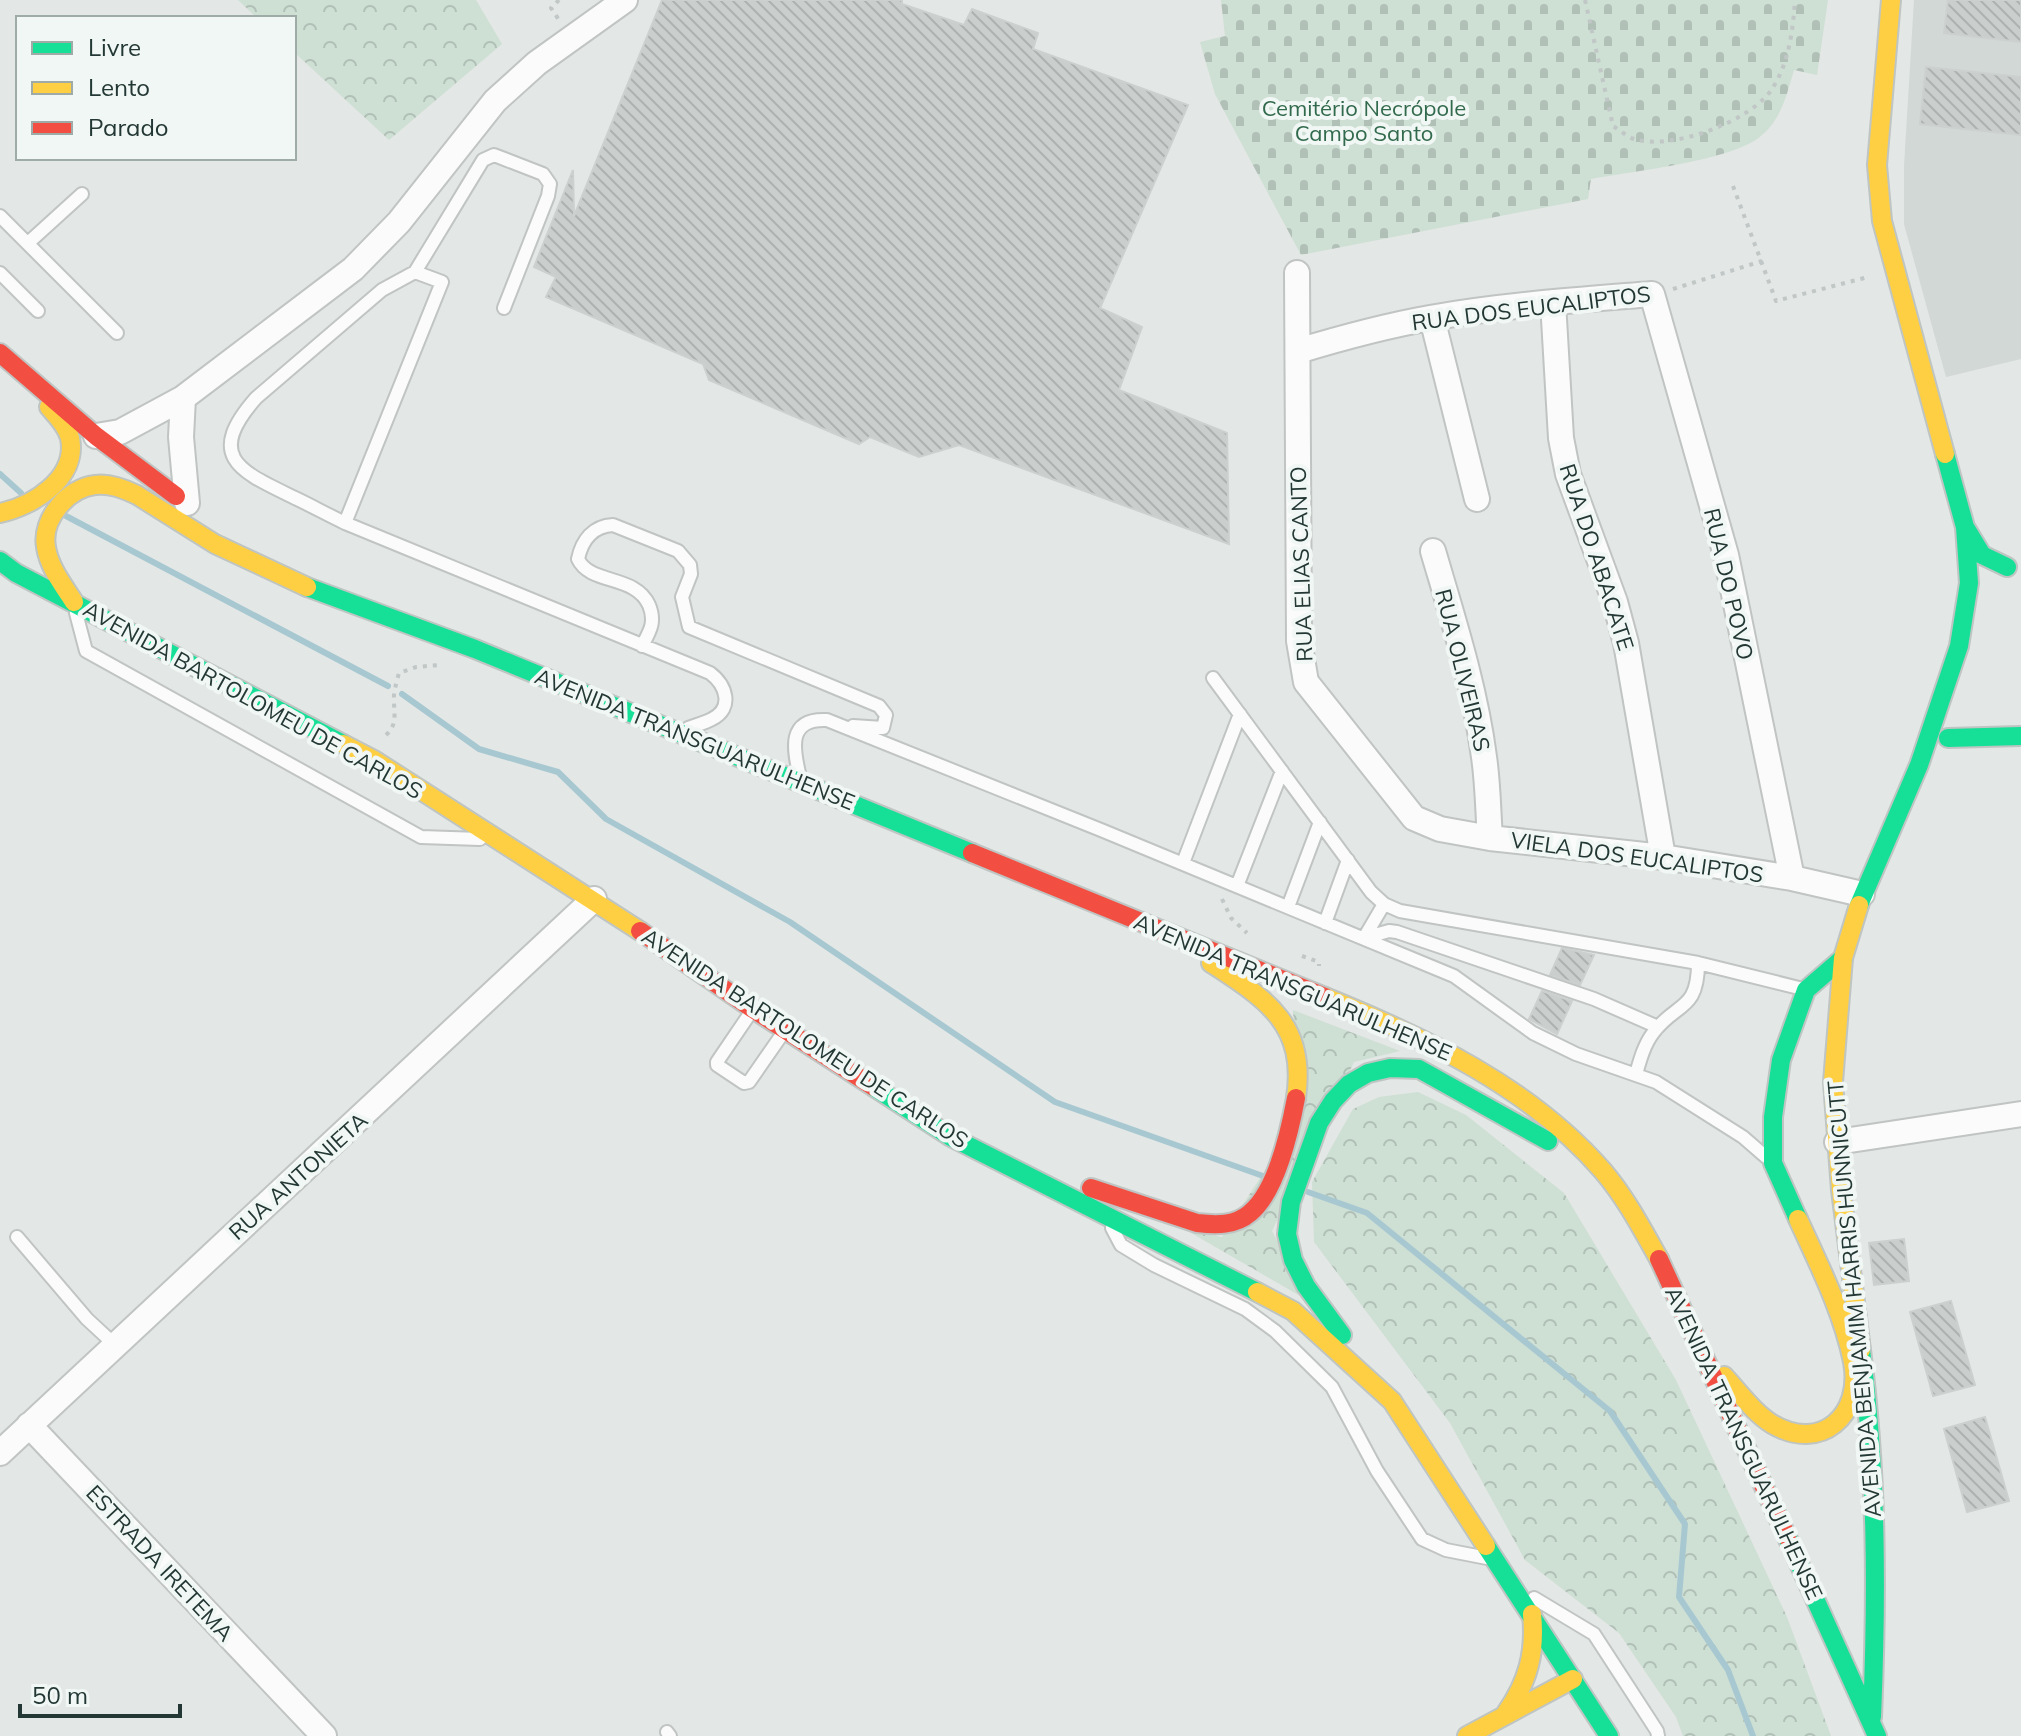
<svg xmlns="http://www.w3.org/2000/svg" width="2021" height="1736" font-family="Mulish,sans-serif">
<defs>
<pattern id="forest-crowns" width="20" height="18" patternUnits="userSpaceOnUse" patternTransform="scale(2)"><rect width="20" height="18" fill="#cedfd4"/><path d="M2 6a3 3 0 1 1 6 0M12 15a3 3 0 1 1 6 0" fill="none" stroke="#b1c0b7"/></pattern>
<pattern id="cemetery-stones" width="16" height="16" patternUnits="userSpaceOnUse" patternTransform="scale(2)"><rect width="16" height="16" fill="#cedfd4"/><path d="M2 7V4a2 2 0 0 1 4 0v3zM10 15v-3a2 2 0 0 1 4 0v3z" fill="#b1c0b7"/></pattern>
<pattern id="building-back-hatch" width="6" height="6" patternUnits="userSpaceOnUse" patternTransform="scale(2)"><rect width="6" height="6" fill="#cacecd"/><path d="M-1 5l2 2M0 0l6 6M5-1l2 2" fill="none" stroke="#adb2b1"/></pattern>
</defs>
<rect width="100%" height="100%" fill="#e3e7e5"/>
<!-- built -->
<path fill="#d1d8d5" d="M1914,0H2021V359L1946,377L1904,224V166Z"/>
<!-- forest -->
<path fill="url(#forest-crowns)" d="M238,0H476L502,44L389,140L294,52V18H257Z
M1293,1010L1400,1051L1354,1062L1272,1231L1309,1301L1186,1230L1222,1237L1300,1116Z
M1418,1092L1466,1115L1564,1193L1676,1380L1787,1617L1831,1736H1683L1676,1717L1619,1633L1525,1560L1450,1423L1314,1242L1312,1182L1353,1109L1379,1097Z"/>
<!-- cemetery -->
<path fill="url(#cemetery-stones)" d="M1221,0H1828L1817,75L1794,70C1787,93 1782,118 1762,135C1734,161 1632,171 1591,179L1588,199L1301,255L1215,94L1200,42L1225,36Z"/>
<g fill="none" stroke-linecap="round" stroke-linejoin="round">
<!-- stream -->
<path stroke="#a8c8d1" stroke-width="6" d="M0,474L21,493
M66,516L388,686
M402,694L479,749L558,772L606,819L790,922L1055,1102L1263,1176
M1308,1192L1367,1213L1610,1411L1685,1524L1679,1597L1728,1670L1753,1736"/>
</g>
<!-- building -->
<path fill="url(#building-back-hatch)" stroke="#ccd0ce" stroke-width="2" d="M662,0H902V4L964,25L972,9L1038,33L1033,49L1188,105L1100,308L1142,327L1119,390L1227,433L1229,544L959,445L919,457L870,437L859,444L709,380L703,364L546,297L556,277L534,267L573,170L574,216Z
M1948,0H2021V42L1944,33Z
M1926,67L2021,77V135L1920,124Z
M1562,948L1594,955L1580,985L1550,975Z
M1542,991L1572,1001L1557,1034L1529,1019Z
M1904,1239L1909,1281L1874,1285L1869,1243Z
M1951,1301L1975,1385L1933,1396L1910,1312Z
M1985,1417L2009,1501L1967,1512L1944,1429Z"/>
<g fill="none" stroke-linecap="round" stroke-linejoin="round">
<defs>
<path id="lane" d="M0,216L117,333
M28,243L82,194
M415,272L483,160L494,155L543,174L550,184L548,196L504,308
M0,273L38,311
M345,523C328,515 312,506 295,498C242,472 203,458 256,398L382,290L415,272L442,282L345,523L710,673C726,685 734,708 712,719C705,723 696,725 688,728
M76,613L86,651L421,837L480,839
M642,646C650,631 656,622 649,605C635,574 590,585 578,559C582,540 593,526 613,525L678,551L690,565L691,574L682,597L689,627L879,706L886,715L883,728L853,726
M1213,678L1371,892L1384,904L1400,911L1698,963L1803,989
M800,777C793,749 787,718 827,720L1101,830L1454,976L1533,1033L1576,1054L1656,1082L1743,1137L1766,1157
M1183,863L1240,714
M1237,886L1282,771
M1384,904L1364,938L1389,931L1397,932L1594,999L1658,1027
M1288,907L1320,822
M1325,923L1348,860
M751,1012L717,1062V1065L744,1083L749,1082L783,1033
M1636,1074C1640,1060 1644,1045 1653,1033C1676,1002 1698,1012 1698,963
M1112,1228L1121,1245L1154,1265L1245,1309L1275,1331L1332,1387L1377,1471L1422,1539L1446,1550L1487,1558
M17,1237L87,1319L114,1344
M1534,1598L1594,1634L1657,1731L1658,1736
M667,1732L670,1736"/>
<path id="street" d="M1297,273L1299,641L1306,682L1414,818L1440,829L1490,838L1663,857L1792,878L1862,894
M1553,302L1561,438L1568,474L1615,602L1626,643L1663,857
M1432,318L1477,499
M1298,351C1341,338 1385,326 1430,318C1503,305 1578,300 1652,294L1726,555L1792,878
M183,398L181,437L187,503
M96,436L120,432L183,398L353,269L399,222L495,101L537,63L625,0
M1433,551C1453,619 1475,687 1484,757C1488,784 1488,811 1490,838
M1837,1142L2021,1114
M29,1425L324,1736
M0,1453L594,899"/>
<path id="fast" d="M1965,527L1982,555L2007,567
M0,561L16,573L343,744
M307,587L475,649L972,853
M1948,738L2021,736
M1859,905L1919,765L1959,646L1969,583L1965,527L1945,454
M874,1087L951,1137L1257,1292
M1798,1219L1773,1163V1117L1781,1060L1806,990L1843,958
M1342,1335L1306,1286L1293,1260L1287,1234L1291,1202L1319,1123L1333,1101L1349,1084L1368,1073L1390,1068L1419,1069L1548,1141
M1861,1350C1877,1472 1877,1594 1872,1717
M1787,1537L1877,1736
M1486,1546L1609,1736"/>
<path id="slow" d="M1891,0L1877,165L1882,221L1945,454
M0,513C33,506 78,478 70,438C67,426 57,416 49,407
M74,602C63,585 49,567 46,547C41,519 68,488 95,485C110,483 124,489 137,495L215,544L307,587
M343,744L374,760L640,931
M1859,905L1843,958L1833,1082L1841,1190L1861,1350
M1211,963C1266,999 1307,1024 1296,1098
M1325,997C1426,1038 1530,1087 1603,1171C1626,1198 1642,1229 1659,1259
M1257,1292L1293,1311L1392,1401L1486,1546
M1724,1376C1739,1392 1753,1412 1772,1424C1821,1453 1863,1415 1853,1362C1843,1312 1819,1265 1798,1219
M1506,1713C1528,1682 1536,1652 1532,1614
M1467,1736L1573,1679"/>
<path id="jam" d="M0,353L96,436L176,496
M972,853L1325,997
M640,931L753,1009L874,1087
M1091,1188L1197,1223C1216,1225 1235,1226 1250,1213C1277,1191 1290,1130 1296,1098
M1659,1259L1787,1537"/>
</defs>
<!-- lane casing -->
<use href="#lane" stroke="#c0c4c2" stroke-width="16"/>
<!-- street casing -->
<use href="#street" stroke="#c0c4c2" stroke-width="28"/>
<!-- fast casing -->
<use href="#fast" stroke="#bfc5c3" stroke-width="22"/>
<!-- slow casing -->
<use href="#slow" stroke="#bfc5c3" stroke-width="22"/>
<!-- jam casing -->
<use href="#jam" stroke="#bfc5c3" stroke-width="22"/>
<!-- path -->
<path stroke="#c0c7c6" stroke-width="4" stroke-dasharray="4 6" stroke-linecap="butt" d="M559,0L551,8L559,20
M1585,0L1613,126C1620,130 1627,137 1634,139C1672,151 1751,121 1772,89C1789,63 1793,30 1795,0
M1733,186L1776,301L1868,277
M1673,289L1762,261
M386,735C399,724 393,710 394,695C395,687 397,680 399,673L416,667L440,665
M1222,899L1231,918L1247,933
M1302,956L1319,962V966"/>
<!-- lane -->
<use href="#lane" stroke="#fbfbfb" stroke-width="12"/>
<!-- street -->
<use href="#street" stroke="#fbfbfb" stroke-width="24"/>
<!-- fast -->
<use href="#fast" stroke="#16e098" stroke-width="18"/>
<!-- slow -->
<use href="#slow" stroke="#ffcf43" stroke-width="18"/>
<!-- jam -->
<use href="#jam" stroke="#f24e42" stroke-width="18"/>
</g>
<g text-anchor="middle" dominant-baseline="central" stroke-width="8" stroke-linejoin="round" paint-order="stroke">
<!-- park labels -->
<g font-size="22" fill="#326a4d" stroke="#f1f7f4">
<text x="1364" y="108">Cemitério Necrópole<tspan x="1364" dy="25">Campo Santo</tspan></text>
</g>
<!-- street labels -->
<g font-size="22" fill="#233834" stroke="#f1f7f4">
<text transform="translate(1531 308) rotate(-7)">RUA DOS EUCALIPTOS</text>
<text transform="translate(1597 557) rotate(72)">RUA DO ABACATE</text>
<text transform="translate(1301 564) rotate(-92)">RUA ELIAS CANTO</text>
<text transform="translate(1729 584) rotate(77)">RUA DO POVO</text>
<text transform="translate(1463 670) rotate(76)">RUA OLIVEIRAS</text>
<text transform="translate(253 700) rotate(29)">AVENIDA BARTOLOMEU DE CARLOS</text>
<text transform="translate(695 739) rotate(22)">AVENIDA TRANSGUARULHENSE</text>
<text transform="translate(1637 857) rotate(8)">VIELA DOS EUCALIPTOS</text>
<text transform="translate(1293 987) rotate(23)">AVENIDA TRANSGUARULHENSE</text>
<text transform="translate(805 1038) rotate(33)">AVENIDA BARTOLOMEU DE CARLOS</text>
<text transform="translate(298 1176) rotate(-42)">RUA ANTONIETA</text>
<text transform="translate(1854 1299) rotate(-95)">AVENIDA BENJAMIM HARRIS HUNNICUTT</text>
<text transform="translate(1744 1443) rotate(65)">AVENIDA TRANSGUARULHENSE</text>
<text transform="translate(160 1563) rotate(47)">ESTRADA IRETEMA</text>
</g>
</g>
<!-- legend -->
<rect x="16" y="16" width="280" height="144" fill="#f1f7f4" stroke="#9faba7" stroke-width="2"/>
<rect x="32" y="42" width="40" height="12" fill="#16e098" stroke="#9faba7" stroke-width="2"/>
<text x="88" y="56" font-size="24" fill="#233834">Livre</text>
<rect x="32" y="82" width="40" height="12" fill="#ffcf43" stroke="#9faba7" stroke-width="2"/>
<text x="88" y="96" font-size="24" fill="#233834">Lento</text>
<rect x="32" y="122" width="40" height="12" fill="#f24e42" stroke="#9faba7" stroke-width="2"/>
<text x="88" y="136" font-size="24" fill="#233834">Parado</text>
<!-- scale -->
<path d="M20 1704v12h160v-12" fill="none" stroke="#233834" stroke-width="4"/>
<text x="32" y="1704" font-size="24" fill="#233834" stroke="#f1f7f4" stroke-width="6" paint-order="stroke">50 m</text>
</svg>
